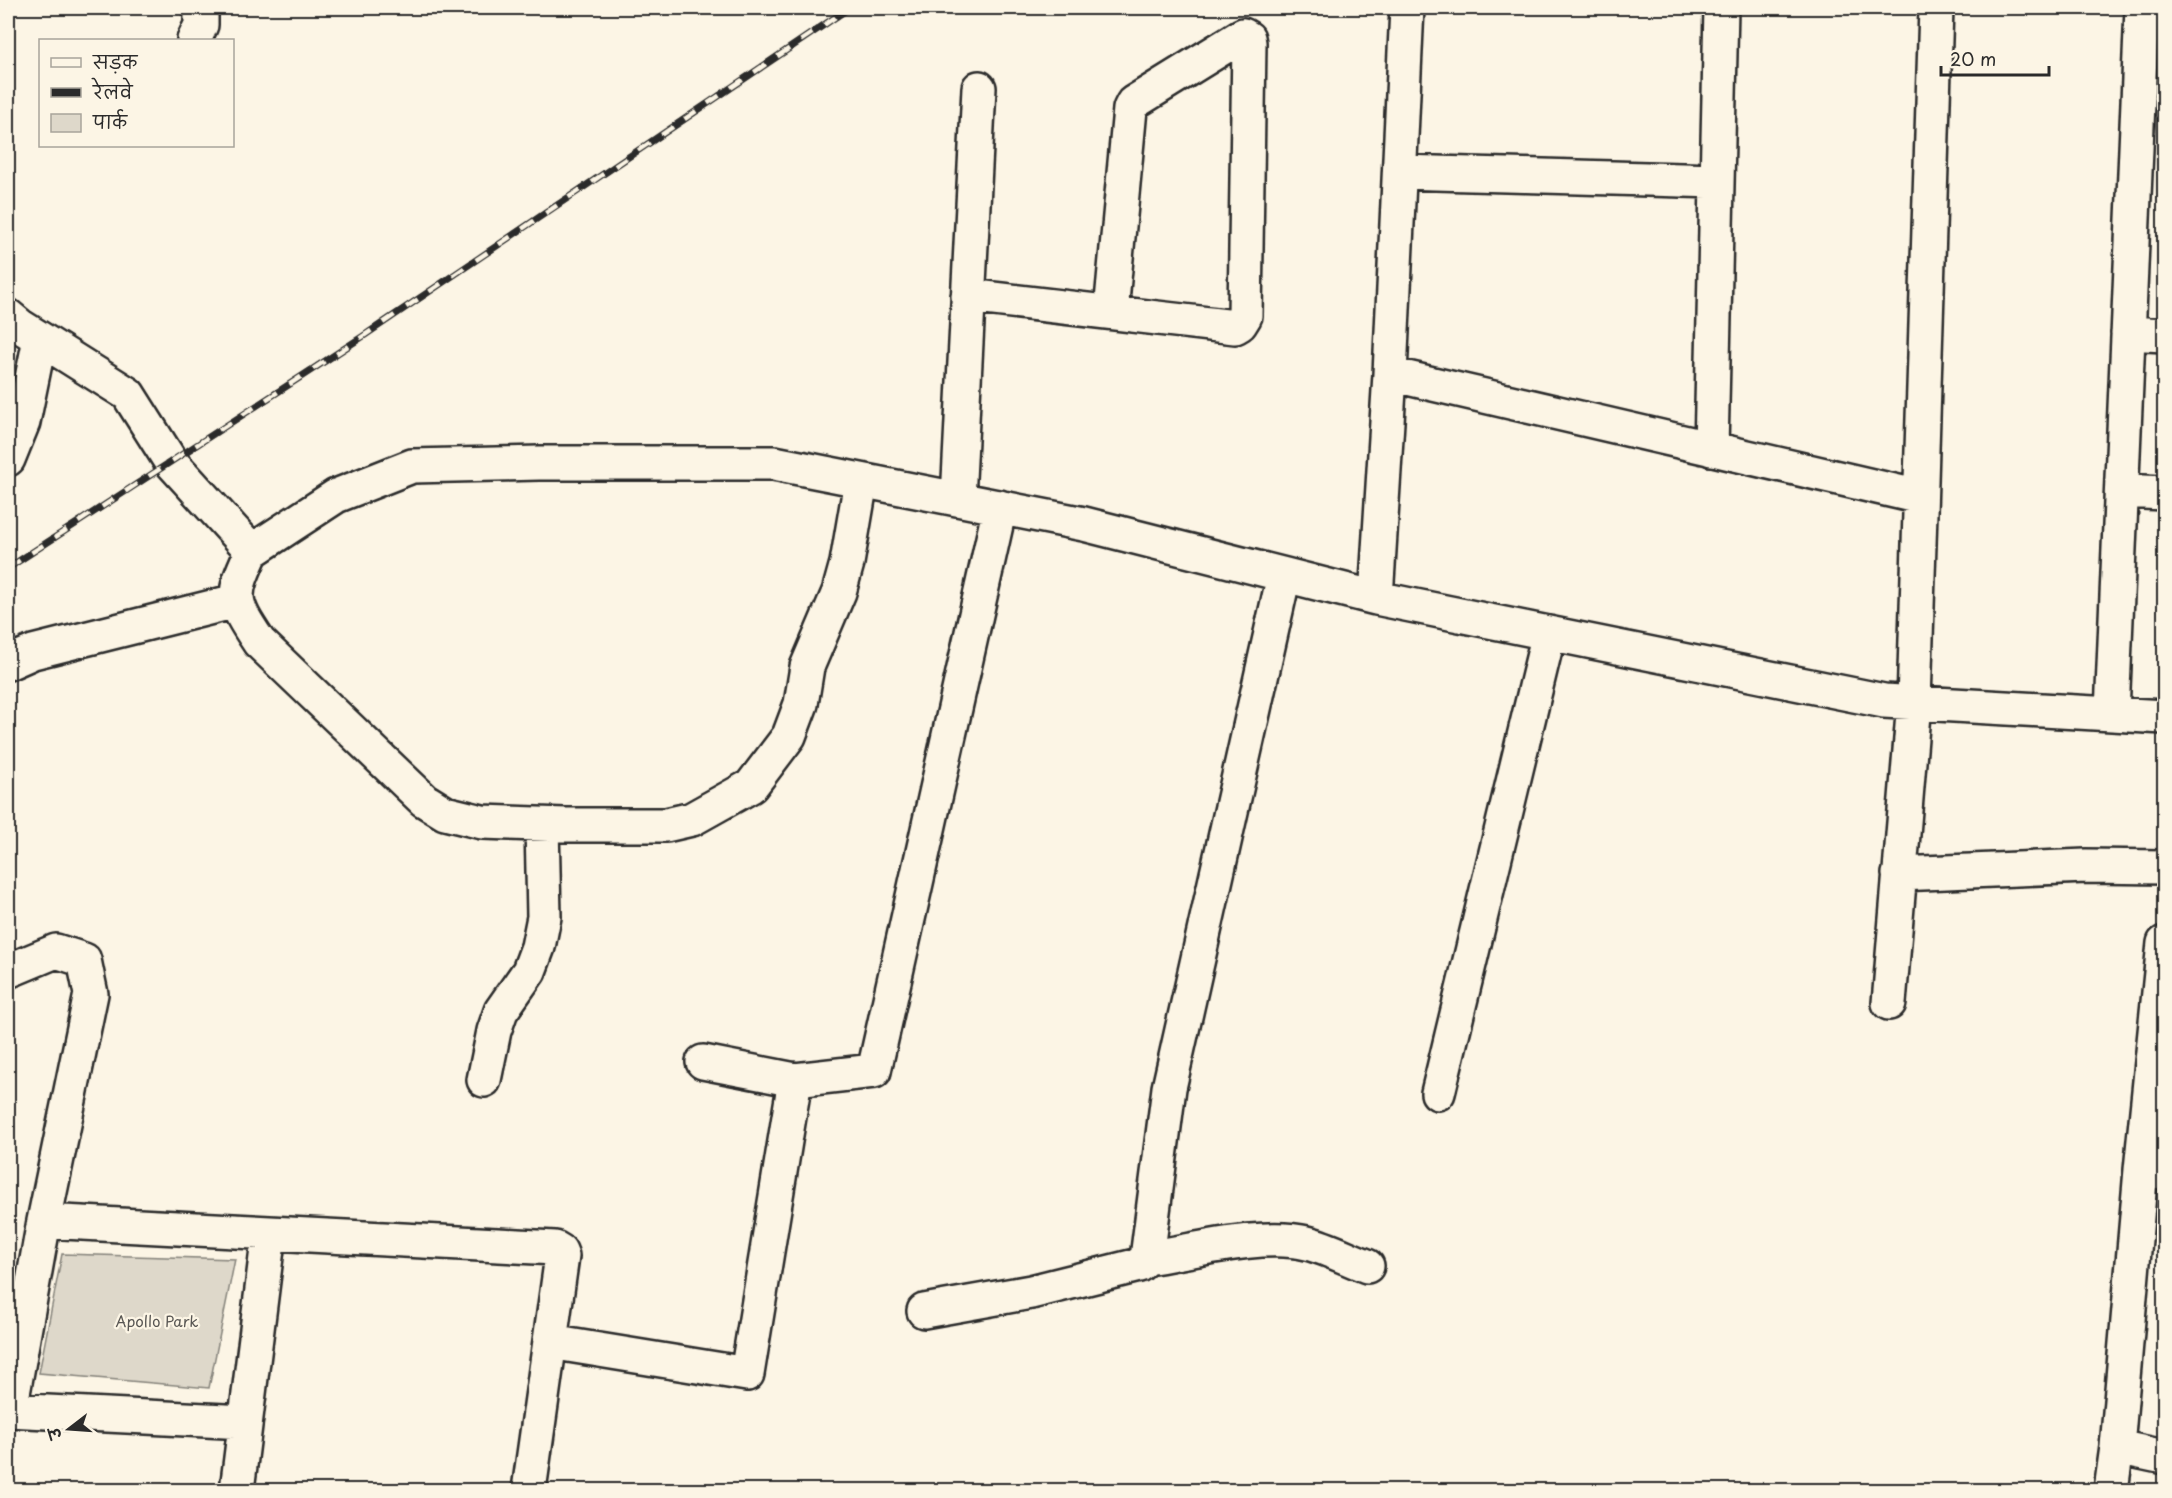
<svg xmlns="http://www.w3.org/2000/svg" width="2172" height="1498" font-family="'Playpen Sans','Playpen Sans Deva',sans-serif">
<rect width="100%" height="100%" fill="#fcf5e5"/>
<filter id="ink" filterUnits="userSpaceOnUse"><feTurbulence type="fractalNoise" baseFrequency=".0167" numOctaves="2"/><feDisplacementMap in="SourceGraphic" scale="12" xChannelSelector="R" yChannelSelector="G"/><feConvolveMatrix kernelMatrix="1 2 1 2 8 2 1 2 1" color-interpolation-filters="sRGB"/></filter>
<g filter="url(#ink)">
<!-- green -->
<path fill="#ded8ca" stroke="#84827a" stroke-width="1.5" d="M62,1254L235,1259L209,1388L39,1373Z"/>
<g fill="none" stroke-linecap="round" stroke-linejoin="round">
<defs>
<path id="minor" d="M194,40L201,25V8
M1400,172L1717,181
M968,296L1235,327L1240,324L1245,316L1249,43L1248,38L1243,35L1133,103L1130,109L1111,312
M8,316L20,326L128,394L171,462L252,551L336,496L412,466L539,463H774L1084,524L1376,598L1884,701L2164,717
M2128,333L2164,335
M1390,374L1920,497
M1711,449L1721,8
M8,459L23,422L40,339
M2122,491L2164,493
M958,499L979,88
M252,551C231,597 231,600 259,642L424,800L445,813L482,822L566,825H666L692,819L751,786L789,736L801,704L807,667L839,592L847,563L861,481
M1376,598L1390,374L1407,8
M8,663L33,652L236,601
M2112,713L2142,8
M1899,874L2086,866L2164,867
M2164,943L2141,1170L2164,1172
M8,971L56,951L84,960L91,994L44,1221L555,1248L560,1251L562,1256L529,1490
M1889,1003L1914,702L1936,8
M703,1062L795,1080
M484,1080L494,1031L501,1011L529,971L538,947L544,917L542,825
M1438,1093L1549,633
M1147,1258C1193,1251 1263,1232 1307,1243C1328,1248 1348,1259 1367,1266
M924,1311L1031,1292L1139,1265L1147,1258L1169,1088L1284,575
M550,1342L747,1374L795,1080L874,1071L1000,507
M8,1410L245,1422
M10,1410L44,1221
M2117,1447L2164,1457
M237,1490L269,1233
M2111,1490L2117,1447L2141,1170"/>
</defs>
<!-- minor casing -->
<use href="#minor" stroke="#2b2b2b" stroke-width="38"/>
<!-- minor -->
<use href="#minor" stroke="#fcf5e5" stroke-width="33"/>
<defs>
<path id="rail" d="M8,568L362,337L849,8"/>
</defs>
<!-- rail casing -->
<use href="#rail" stroke="#2b2b2b" stroke-width="7"/>
<!-- rail -->
<use href="#rail" stroke="#fcf5e5" stroke-width="4.5" stroke-dasharray="14" stroke-linecap="butt"/>
</g>
</g>
<g text-anchor="middle" dominant-baseline="central" stroke-width="4.5" stroke-linejoin="round" paint-order="stroke">
<!-- park labels -->
<g font-size="15" fill="#585653" stroke="#fcf5e5">
<text x="157" y="1320">Apollo Park</text>
</g>
</g>
<!-- margin -->
<rect width="2172" height="1498" fill="none" stroke="#fcf5e5" stroke-width="30"/>
<rect x="15" y="15" width="2142" height="1468" fill="none" stroke="#2b2b2b" stroke-width="2" filter="url(#ink)"/>
<!-- legend -->
<rect x="39" y="39" width="195" height="108" fill="#fcf5e5" stroke="#a8a49b" stroke-width="1.5"/>
<rect x="51" y="58" width="30" height="9" fill="#fcf5e5" stroke="#a8a49b" stroke-width="1.5"/>
<text x="93" y="69" font-size="18" fill="#2b2b2b">सड़क</text>
<rect x="51" y="88" width="30" height="9" fill="#2b2b2b" stroke="#a8a49b" stroke-width="1.5"/>
<text x="93" y="99" font-size="18" fill="#2b2b2b">रेलवे</text>
<rect x="51" y="114" width="30" height="18" fill="#ded8ca" stroke="#a8a49b" stroke-width="1.5"/>
<text x="93" y="129" font-size="18" fill="#2b2b2b">पार्क</text>
<!-- north arrow -->
<g transform="translate(69 1429) rotate(253)" stroke="#fcf5e5" stroke-width="4.5" paint-order="stroke">
<path d="M0-4.5L10 22L0 15L-10 22Z" fill="#2b2b2b"/>
<text y="-9" font-size="16" font-weight="bold" text-anchor="middle" fill="#2b2b2b">उ</text>
</g>
<!-- scale -->
<path d="M1941 66v9h108v-9" fill="none" stroke="#2b2b2b" stroke-width="3"/>
<text x="1950" y="66" font-size="18" fill="#2b2b2b" stroke="#fcf5e5" stroke-width="4.5" paint-order="stroke">20 m</text>
</svg>
